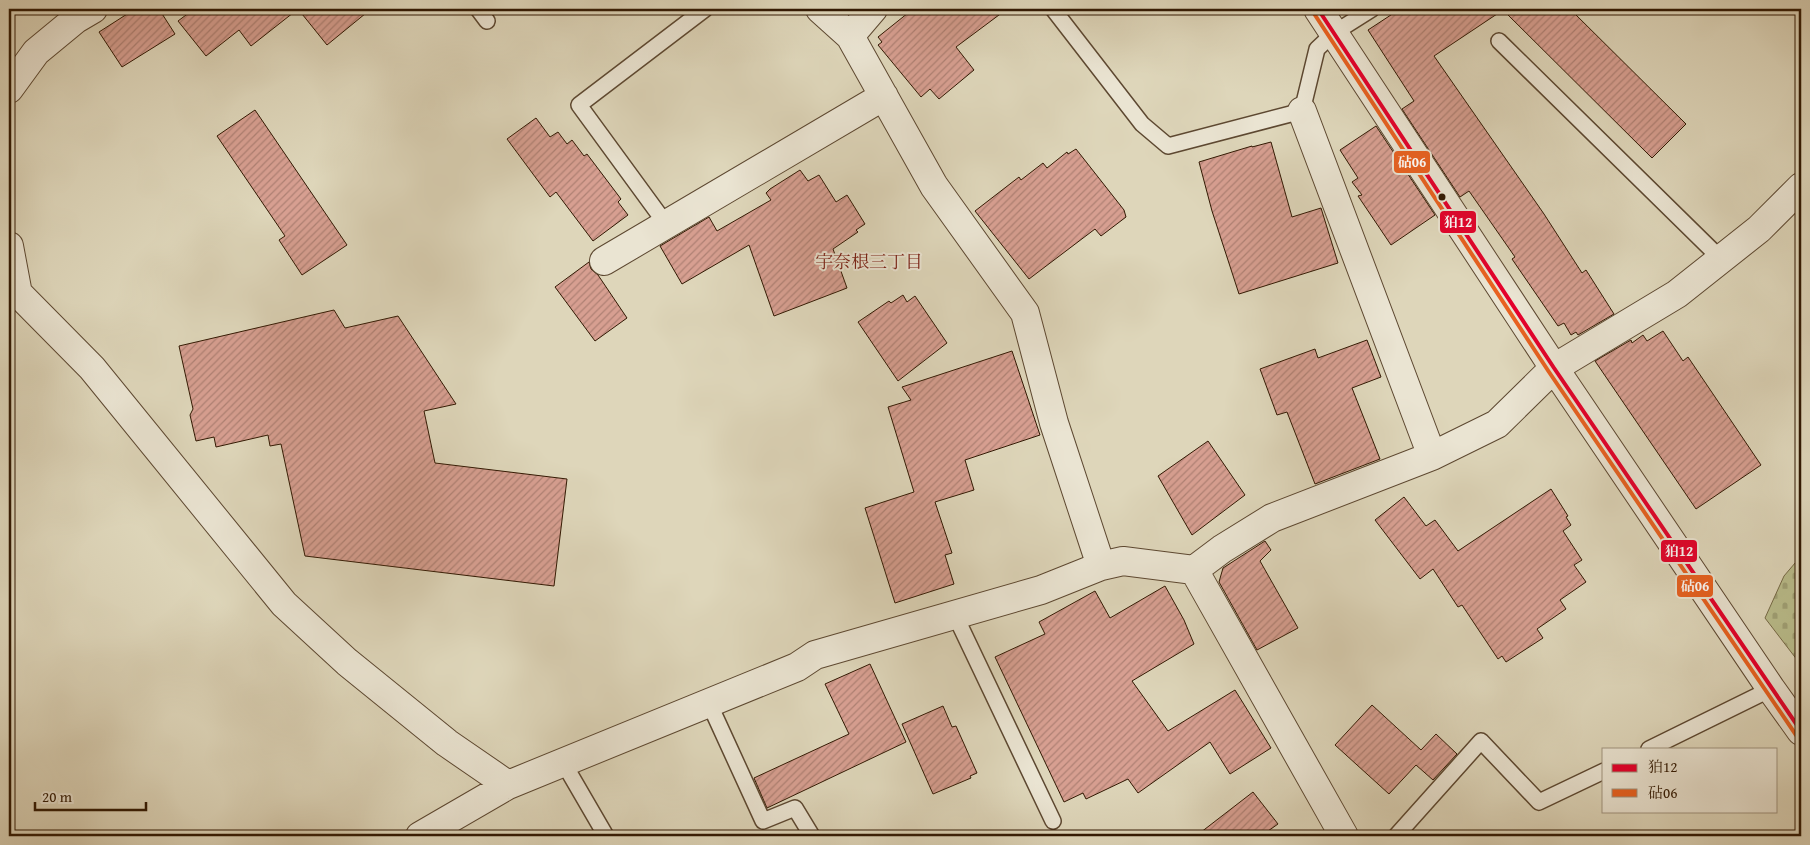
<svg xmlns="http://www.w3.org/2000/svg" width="1810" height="845" font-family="'Gentium Book Plus','Noto Serif JP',serif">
<defs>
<pattern id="cemetery-stones" width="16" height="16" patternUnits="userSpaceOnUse" patternTransform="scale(1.25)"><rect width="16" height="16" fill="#b9bc8b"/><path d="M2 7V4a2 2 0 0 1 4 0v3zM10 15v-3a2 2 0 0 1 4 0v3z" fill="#a0a176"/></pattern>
<pattern id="building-hatch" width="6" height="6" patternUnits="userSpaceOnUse" patternTransform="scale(1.25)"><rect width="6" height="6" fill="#d79f91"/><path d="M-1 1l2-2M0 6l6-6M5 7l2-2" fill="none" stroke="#af8174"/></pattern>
</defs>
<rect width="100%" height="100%" fill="#ded6ba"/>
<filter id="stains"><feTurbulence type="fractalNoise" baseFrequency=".004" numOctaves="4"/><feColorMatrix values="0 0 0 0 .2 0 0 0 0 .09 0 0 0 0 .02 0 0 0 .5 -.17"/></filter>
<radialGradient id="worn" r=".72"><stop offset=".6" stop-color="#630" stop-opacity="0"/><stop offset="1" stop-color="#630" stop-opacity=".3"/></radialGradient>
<!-- cemetery -->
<path fill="url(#cemetery-stones)" stroke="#766a47" d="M1801,556V665L1765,618L1784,576Z"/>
<!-- building -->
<path fill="url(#building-hatch)" stroke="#321903" d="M135,9H159L175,34L122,67L99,32Z
M194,9H371L327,45L298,9L251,46L239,30L206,56L178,21Z
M913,9H1007L956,47L974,70L939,99L930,89L921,97L878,45L882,42L878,37Z
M1400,9H1570L1686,124L1652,158L1503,10L1434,56L1544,214L1582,273L1586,270L1614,314L1578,335L1576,332L1571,335L1564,323L1558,326L1512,259L1515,257L1469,191L1460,197L1402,109L1414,101L1368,30Z
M255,110L347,245L302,275L279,240L285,236L217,136Z
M536,118L550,137L558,132L567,144L572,140L584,156L587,154L621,199L618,202L628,215L593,241L556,192L550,197L507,139Z
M1376,126L1435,215L1391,245L1358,196L1362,195L1352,182L1358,178L1340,150Z
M1271,142L1292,217L1321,208L1338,263L1239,294L1212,211L1199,162L1252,146V147Z
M1076,149L1124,210L1126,217L1101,236L1095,229L1029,279L975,211L1019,177L1021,180L1043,163L1047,168L1067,152L1068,154Z
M800,170L808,181L819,175L836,202L847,195L865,224L856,230L858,232L833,249L847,288L774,316L749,245L682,284L660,246L709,217L717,231L771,200L766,193L770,189Z
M589,262L591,269L598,275L627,318L595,341L555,287Z
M903,295L907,302L915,296L947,343L898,381L858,322L889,301L891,303Z
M334,310L345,328L398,316L456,404L424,411L435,463L567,479L554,586L305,556L281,444L270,446L268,435L216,447L214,437L196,441L190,415L193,409L179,346Z
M1663,331L1683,361L1688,357L1761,465L1696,509L1595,361L1631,340L1632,343L1643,335L1647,341Z
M1367,340L1381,377L1352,388L1380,459L1315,484L1287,412L1277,415L1260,369L1315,349L1318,358Z
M1012,351L1040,435L965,460L974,490L935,502L952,553L945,555L954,584L895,603L865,508L914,492L888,407L911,400L902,387Z
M1208,441L1245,495L1192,535L1158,476Z
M1551,489L1568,516L1566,517L1571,525L1563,531L1582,560L1574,565L1586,582L1560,600L1566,609L1537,629L1543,638L1506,662L1502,656L1498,659L1462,605L1458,607L1433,569L1420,579L1375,520L1404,497L1426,526L1435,520L1458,551Z
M1265,541L1271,550L1260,561L1298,628L1257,650L1219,582L1223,568Z
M1165,586L1184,620L1194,644L1132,681L1168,731L1235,690L1271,748L1230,774L1210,742L1138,793L1128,779L1086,799L1083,793L1064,802L995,657L1045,634L1039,622L1095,591L1110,618Z
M870,664L906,742L767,808L754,778L849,734L825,684Z
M1372,705L1421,750L1436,734L1457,754L1433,780L1416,765L1389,794L1335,745Z
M943,706L952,727L956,726L977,773L970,776L971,778L933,794L902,724Z
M1253,792L1278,824L1261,836H1196Z"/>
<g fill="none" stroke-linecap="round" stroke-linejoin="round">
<defs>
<path id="lane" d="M478,9L487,21
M1053,9L1142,124L1168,146L1302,111L1317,49L1334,33L1372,9
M1499,41L1721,259
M666,224L579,105L705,9
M955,615L1053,821
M709,703L763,821L795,808L812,836
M1649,749L1771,689
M563,762L606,836
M1396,836L1481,741L1539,802L1604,771"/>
<path id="street" d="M820,9L850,36L934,186L1025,313L1054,423L1101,566
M1318,9L1554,368L1771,689L1801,731
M850,36L873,9
M9,89L36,52L76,19L93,9
M1302,111L1432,456
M9,246L18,294
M604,261L884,96
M9,284L92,368L284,604L347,662L447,743L508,785
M1194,570L1344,836
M420,836L508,785L797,667L815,655L1041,590L1101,566L1123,561L1194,570L1222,549L1272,518L1432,456L1497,424L1554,368L1677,294L1759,229L1801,187"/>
</defs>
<!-- lane casing -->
<use href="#lane" stroke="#5d4831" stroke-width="18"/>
<!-- street casing -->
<use href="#street" stroke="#5d4831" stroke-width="30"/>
<!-- lane -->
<use href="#lane" stroke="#eae4d2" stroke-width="15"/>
<!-- street -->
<use href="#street" stroke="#eae4d2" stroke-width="28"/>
<defs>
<path id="bus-1" d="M1318,9L1554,368L1801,731"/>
<path id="bus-2" d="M1313,12L1549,372L1796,735"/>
</defs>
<!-- bus-1 casing -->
<use href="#bus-1" stroke="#eae4d2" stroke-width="8"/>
<!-- bus-2 casing -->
<use href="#bus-2" stroke="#eae4d2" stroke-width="8"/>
<!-- bus-1 -->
<use href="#bus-1" stroke="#e4002b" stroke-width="4"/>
<!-- bus-2 -->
<use href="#bus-2" stroke="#e86120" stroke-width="4"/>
</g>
<!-- markers -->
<circle fill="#321903" stroke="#eae4d2" stroke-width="2" cx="1442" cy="197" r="4.5"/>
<g text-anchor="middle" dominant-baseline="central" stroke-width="4" stroke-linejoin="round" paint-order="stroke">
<!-- neighbourhood labels -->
<g font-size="18" fill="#7a1f14" stroke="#eae4d2">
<text x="869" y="261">宇奈根三丁目</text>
</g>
</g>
<g stroke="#eae4d2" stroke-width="2">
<rect x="1393" y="150" width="38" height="24" rx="5" fill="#e86120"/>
<rect x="1439" y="210" width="38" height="24" rx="5" fill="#e4002b"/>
<rect x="1660" y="539" width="38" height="24" rx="5" fill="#e4002b"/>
<rect x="1676" y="574" width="38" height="24" rx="5" fill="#e86120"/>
</g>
<g font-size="14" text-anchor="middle" font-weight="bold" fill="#fff">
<text x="1412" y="167">砧06</text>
<text x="1458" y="227">狛12</text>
<text x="1679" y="556">狛12</text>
<text x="1695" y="591">砧06</text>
</g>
<!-- margin -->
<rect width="1810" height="845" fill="none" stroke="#ded6ba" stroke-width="30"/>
<rect x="10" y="10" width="1790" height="825" fill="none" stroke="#321903" stroke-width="2.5"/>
<rect x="15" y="15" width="1780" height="815" fill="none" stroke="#321903"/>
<!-- legend -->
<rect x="1602" y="748" width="175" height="65" fill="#eae4d2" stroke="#a0937f"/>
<rect x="1612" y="764" width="25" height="8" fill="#e4002b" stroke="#a0937f"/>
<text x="1648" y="772" font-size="15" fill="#321903">狛12</text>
<rect x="1612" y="789" width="25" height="8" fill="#e86120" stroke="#a0937f"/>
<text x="1648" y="798" font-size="15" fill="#321903">砧06</text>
<!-- scale -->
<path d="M35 802v8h111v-8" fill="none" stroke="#321903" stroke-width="2.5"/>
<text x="42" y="802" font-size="15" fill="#321903" stroke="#eae4d2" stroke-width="4" paint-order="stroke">20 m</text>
<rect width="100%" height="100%" filter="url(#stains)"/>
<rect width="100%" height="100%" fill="url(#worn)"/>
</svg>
